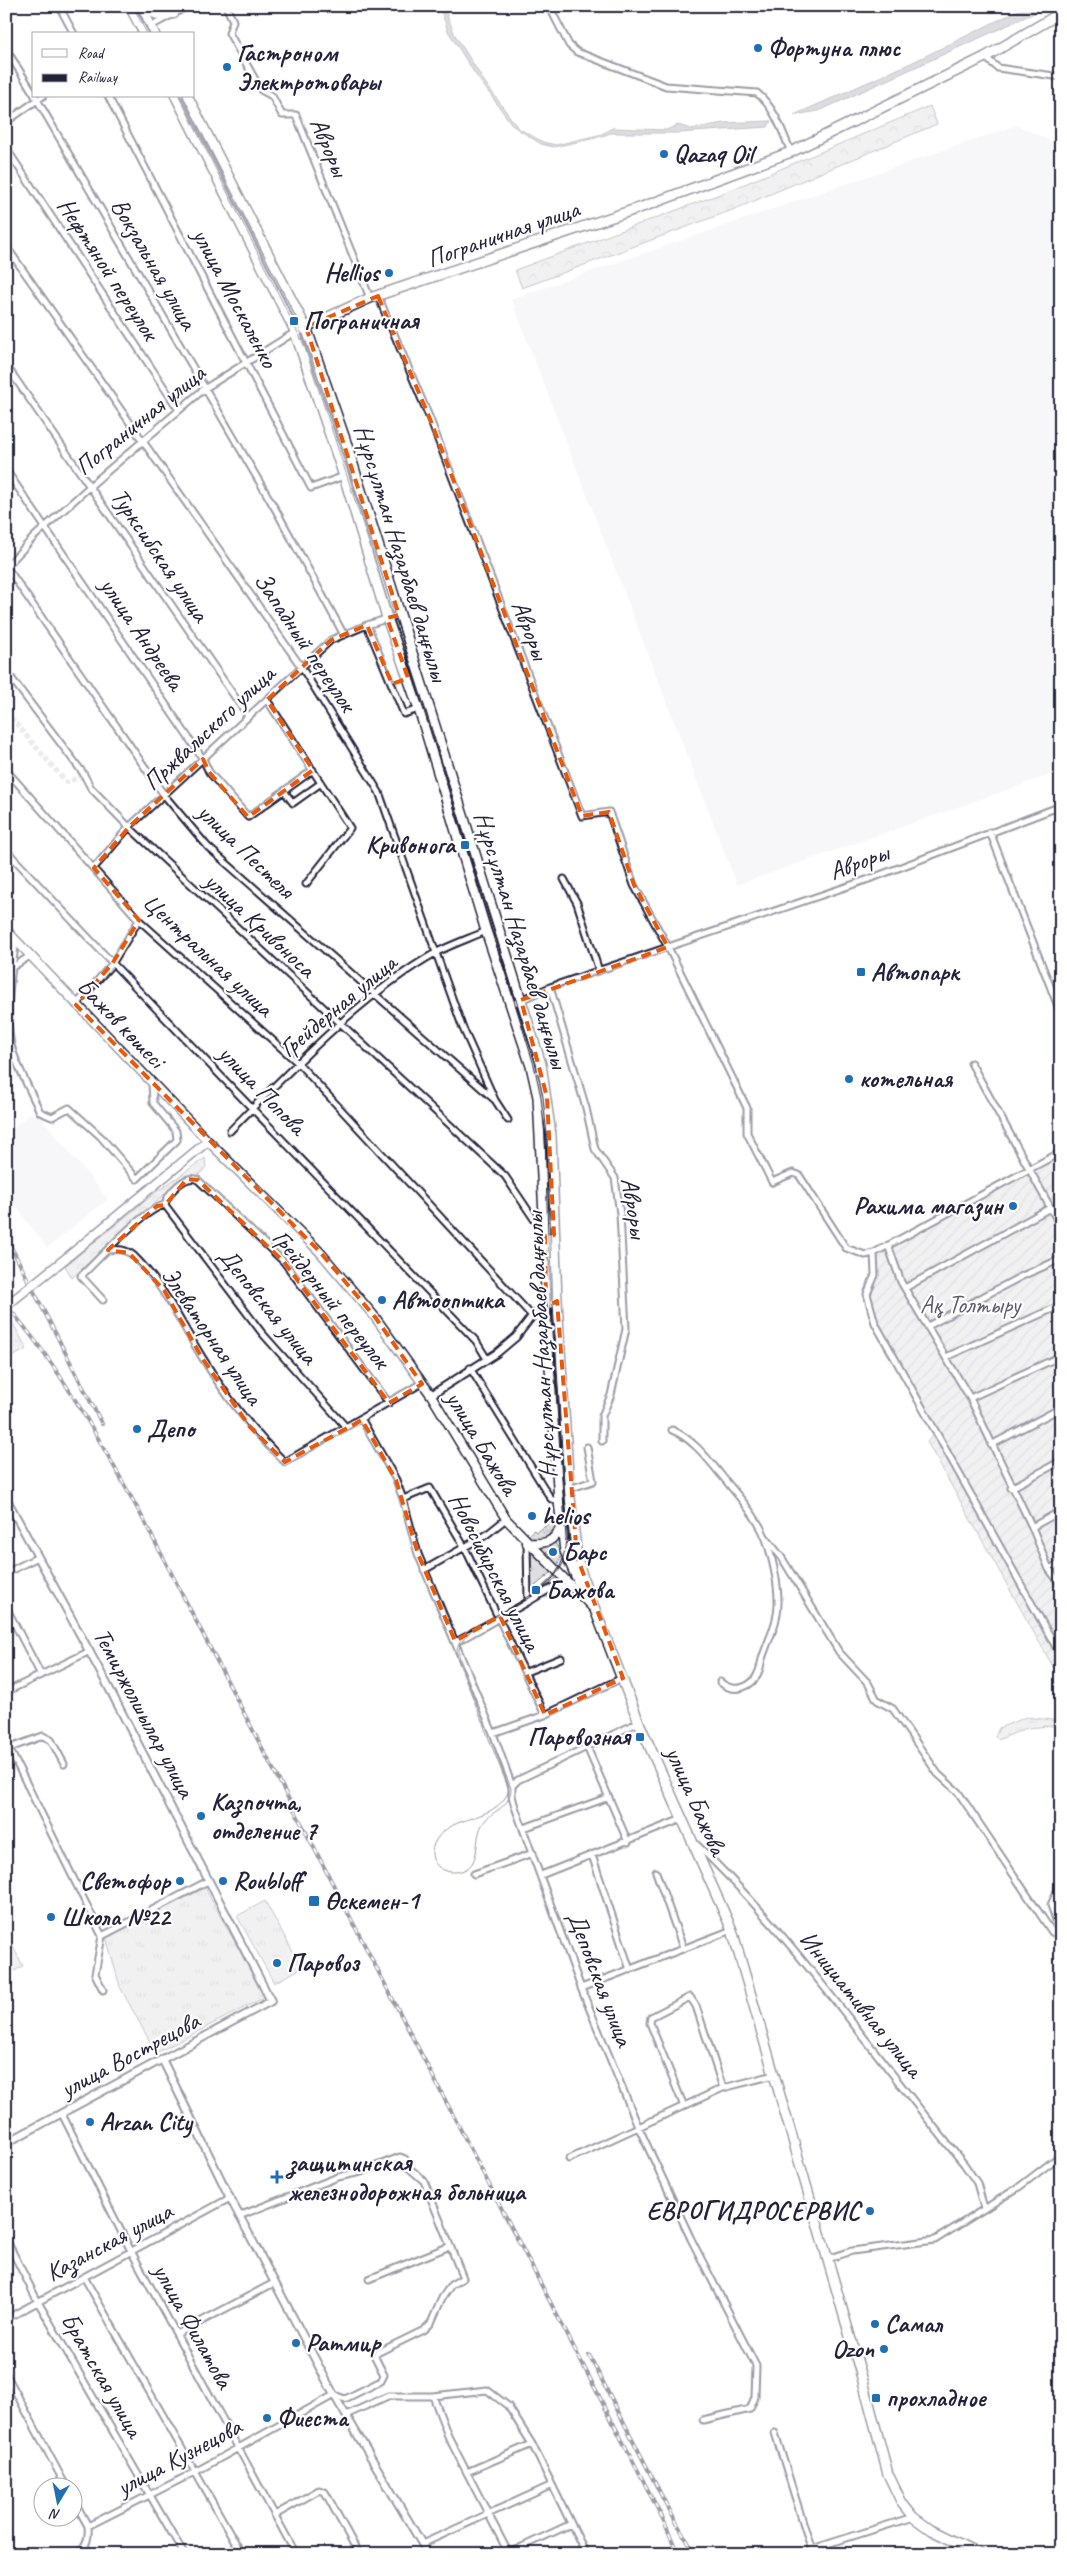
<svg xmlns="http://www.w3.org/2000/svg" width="1067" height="2560" font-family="Caveat,sans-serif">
<defs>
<pattern id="grass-tufts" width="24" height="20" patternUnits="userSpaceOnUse" patternTransform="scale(1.25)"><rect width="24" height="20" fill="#dfdfe2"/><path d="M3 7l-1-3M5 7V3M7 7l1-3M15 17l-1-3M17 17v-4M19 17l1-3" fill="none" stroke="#bfbfc3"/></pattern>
<pattern id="forest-crowns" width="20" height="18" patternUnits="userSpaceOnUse" patternTransform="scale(1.25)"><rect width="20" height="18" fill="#dfdfe2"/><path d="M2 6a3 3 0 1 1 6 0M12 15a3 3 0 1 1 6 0" fill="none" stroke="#bfbfc3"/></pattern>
<pattern id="wetland-marsh" width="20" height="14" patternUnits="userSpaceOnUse" patternTransform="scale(1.25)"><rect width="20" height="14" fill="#dfdfe2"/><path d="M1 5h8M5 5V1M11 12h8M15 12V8" fill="none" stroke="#bfbfc3"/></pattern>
<pattern id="garden-furrows" width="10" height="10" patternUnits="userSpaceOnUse" patternTransform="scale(1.25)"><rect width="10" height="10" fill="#dfdfe2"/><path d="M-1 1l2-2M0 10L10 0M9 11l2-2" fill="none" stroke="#bfbfc3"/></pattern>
</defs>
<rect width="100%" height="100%" fill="#fff"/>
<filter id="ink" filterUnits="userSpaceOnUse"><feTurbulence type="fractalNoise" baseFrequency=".02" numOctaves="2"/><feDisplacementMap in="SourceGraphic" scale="10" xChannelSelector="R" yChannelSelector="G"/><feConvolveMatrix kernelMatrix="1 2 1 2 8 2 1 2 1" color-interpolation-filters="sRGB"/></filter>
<g filter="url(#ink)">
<!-- built -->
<path fill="#eeeef1" d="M1017,125L1061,146V771L737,885L511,299Z
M30,1113L41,1117L108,1199L47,1248L6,1194V1134Z"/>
<!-- grass -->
<path fill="url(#grass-tufts)" stroke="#80808e" d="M547,1520H554V1534L542,1541L530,1537L529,1534L534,1530L536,1532L546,1526Z
M554,1541L562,1555L557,1566L539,1548Z
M527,1549L552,1572L529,1591Z
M557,1577L573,1593L533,1599L534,1596Z
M205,1888L265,1997L156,2053L120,1987L106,1937Z
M265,1901L302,1968L274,1983L237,1916Z"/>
<!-- forest -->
<path fill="url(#forest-crowns)" stroke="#80808e" d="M930,106L937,124L735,209L522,288L515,270L728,191Z
M205,1158L206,1167L200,1174L176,1184L72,1278L65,1266L155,1193Z
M9,1316L27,1349L6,1360V1318Z"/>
<!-- wetland -->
<path fill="url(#wetland-marsh)" stroke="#80808e" d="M1026,1717L1061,1721V1725L1027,1728L998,1740L995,1737L999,1728Z"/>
<!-- garden -->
<path fill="url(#garden-furrows)" stroke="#80808e" d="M1061,1148V1681L927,1442L936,1432L869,1307L870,1284L875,1275L874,1253L1029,1168Z"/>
<!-- pitch -->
<path fill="#dfdfe2" stroke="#80808e" d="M6,1933L23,1966L6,1976Z"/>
<!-- water -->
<path fill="#b4b4bc" stroke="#7a7a88" d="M1034,6L1041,10L819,111L794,115L911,63L1017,11Z
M444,8L455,35L484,81L518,128L543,142L556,145L602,134L612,128L666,130L678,125L691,129L723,123L771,121L768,127L678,133H611L596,138L554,147L541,144L513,126L473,71L448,31L441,11Z"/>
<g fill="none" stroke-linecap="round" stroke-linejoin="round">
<!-- minor-tunnel -->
<path stroke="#d3d3d8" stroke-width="5" stroke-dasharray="5 2.5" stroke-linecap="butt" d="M6,712L66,782L85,776"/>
<defs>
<path id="minor" d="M59,6L74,34
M226,6L233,21L229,33L261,90L272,96L282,115H296L370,298
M549,6L569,45L577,52L666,86L757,93C775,108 782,131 791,152
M1054,6L1061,12
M151,26L188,6
M6,49L34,94
M985,57L998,68L1061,77
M35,96L277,512L344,635
M108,96L311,488L344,476
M6,122L43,96
M6,148L179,410
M6,246L302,668L379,792L462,1026L495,1100
M378,296L430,419L582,816L609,812L634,885L668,947L747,1108V1133L772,1182L793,1173L799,1175L846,1248L865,1255L874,1253L1061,1152
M6,365L248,716
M6,470L203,759L209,772L248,817L313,770
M6,566L164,795L208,847L495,1100L508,1120
M6,567L34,537L90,486L204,389L295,332
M367,625L404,714L419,709
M6,671L83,773L91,788L129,827L505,1176L544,1234
M267,700L350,828L306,884
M6,770L139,920L299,1064L532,1316
M284,791L293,803L321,783
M990,832L1061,1014
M6,850C160,1016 320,1177 476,1341L487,1359
M94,868L129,827L331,640L367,625L399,615
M564,879L577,903L599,971
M16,941C11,972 3,1021 13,1052C20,1072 31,1092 40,1112L52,1117L69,1108L101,1137L137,1179L177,1140L176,1131L153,1103L152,1083
M11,968L30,956
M550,987L586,1108L595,1149L615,1178L620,1214L626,1329L611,1395L602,1416V1441
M76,1005L112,964L139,920
M510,1005L550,987L872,878L1061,806
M971,1063L1061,1227
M230,1131C290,1070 362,994 437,952C453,944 470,938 486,931
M165,1205C167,1194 185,1173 198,1180L284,1262L389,1403
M165,1205L262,1333L346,1427
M888,1245L901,1282L970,1398L1032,1527L1049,1569L1061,1585
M108,1250C118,1249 126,1249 134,1256C164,1285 180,1322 202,1357C225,1395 253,1432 285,1462L422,1383
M874,1253L875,1275L867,1294L875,1323L1061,1656
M905,1288L1050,1208
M103,1300L81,1276C98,1260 145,1208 165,1205
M928,1326L1022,1276L1061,1259
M946,1357L1061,1305
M470,1368L551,1499L559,1502
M970,1398L1061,1356
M362,1420L396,1480L403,1499L418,1554L493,1733L512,1786V1796L515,1807L581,1988L638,2126L691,2239L756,2366L755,2397L750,2409L703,2420
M672,1430C692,1438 708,1459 722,1476C738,1496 761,1520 768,1545C773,1562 778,1583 778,1601C779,1620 769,1638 763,1656C761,1660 761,1666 759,1671C753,1688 734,1694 720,1682
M991,1445L1061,1408
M1011,1488L1061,1461
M569,1489L593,1481L587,1447
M403,1499L430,1488L465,1548L545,1715
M1032,1527L1061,1511
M764,1535L782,1558L839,1652L868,1683L877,1700L893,1709L938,1774L958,1792L1052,1932L1061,1937
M1049,1569L1061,1563
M424,1570L486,1535L506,1519
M6,1573L38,1557
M528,1602L555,1586L571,1587
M6,1607L41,1675
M455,1641L460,1640L528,1602L527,1543
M526,1672L561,1658
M6,1692L90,1651
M493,1733L545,1715L622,1678
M6,1742L102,1936L95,1974L103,1990
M587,1747L628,1842
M7,1749L43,1736L51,1740L64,1764
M512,1786L518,1780L639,1722
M524,1828L609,1797
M695,1843C797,1940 875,2057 964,2164L977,2183L984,2208
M592,1855L630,1970
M656,1872L683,1948
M474,1874L533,1853
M541,1875L682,1819
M1061,1882L1051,1905L1061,1935
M102,1936L208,1881
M581,1988L732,1930
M683,2104L650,2023L651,2017L690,1997L696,2006L723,2088
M62,2114L131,2251L296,2554
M569,2159L723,2088L774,2075
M6,2239L38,2302L184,2554
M827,2259L852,2251L935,2240L1019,2187L1061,2155
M84,2277L242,2554
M369,2279L450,2246
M6,2319L230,2198
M177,2334L274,2283
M6,2374L67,2488
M433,2396L448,2436L509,2554
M346,2415L388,2396H433L487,2390L508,2406L532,2444
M775,2433L813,2554
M467,2472L532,2444L586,2554
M72,2497L88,2526
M275,2515L319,2490L325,2492L359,2554
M422,2544L552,2485
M85,2547L92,2554
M812,2549L913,2517
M509,2553L571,2524
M79,2554C87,2545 89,2538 88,2526L195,2472L334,2395L345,2399L381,2381L384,2375L375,2357L377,2353L424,2330L431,2323L442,2298L451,2285L463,2278L424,2181L408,2167L405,2159L400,2157L361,2172L338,2177L239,2216"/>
<path id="tertiary" d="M431,1395L497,1353L516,1337L532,1316L557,1301
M6,1498L107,1684L271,2001L6,2143
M163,2061L230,2198L334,2395L428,2554"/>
<path id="primary" d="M129,6L144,34
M142,8L157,15L174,14
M143,9L155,34
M175,96L295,332
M188,96L306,327
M6,930L208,1141L320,1252L375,1317L431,1395L506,1519L593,1608
M71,1254L208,1141
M527,1543C547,1544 553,1543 562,1525"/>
<path id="trunk" d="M306,327L345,439L541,1064L551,1135L557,1301L569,1489L577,1557L583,1579L640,1725L732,1930L863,2381L888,2474L902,2503L913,2517L931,2530L980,2554
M582,1590L565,1551L559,1502L546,1307L545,1236L538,1097L531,1066L486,931L419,709L387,618L344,476L295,332L370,298L645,206L791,152L985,57L1061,13"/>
</defs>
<!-- minor casing -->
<use href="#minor" stroke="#22223b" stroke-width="9"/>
<!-- tertiary casing -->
<use href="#tertiary" stroke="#22223b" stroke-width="10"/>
<!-- primary casing -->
<use href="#primary" stroke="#22223b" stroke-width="11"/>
<!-- trunk casing -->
<use href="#trunk" stroke="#22223b" stroke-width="12"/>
<!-- minor -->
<use href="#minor" stroke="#fff" stroke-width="5"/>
<!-- tertiary -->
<use href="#tertiary" stroke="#fff" stroke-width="6"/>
<!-- primary -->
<use href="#primary" stroke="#fff" stroke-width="8"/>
<!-- trunk -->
<use href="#trunk" stroke="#fff" stroke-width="9"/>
<!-- tram -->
<path stroke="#22223b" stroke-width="1" d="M133,6L147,34
M179,96L304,345L424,711L534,1065L541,1097L545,1136L550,1305L566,1538C565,1548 564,1559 559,1568C545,1594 494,1615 470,1629C461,1638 454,1647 458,1660L509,1790C497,1823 452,1813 436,1840C423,1861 444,1878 464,1870C481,1863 474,1839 482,1825C490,1810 510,1810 511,1788L460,1659C456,1647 463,1639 471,1631C505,1610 560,1592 568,1548L553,1304L547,1135L543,1097L536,1064L426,711L307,344L182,96"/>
<defs>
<path id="rail" d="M6,1237L102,1424
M6,1305C61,1367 101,1443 141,1515L663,2519L678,2554
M589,2355L669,2510L695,2554"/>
</defs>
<!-- rail casing -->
<use href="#rail" stroke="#22223b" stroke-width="4"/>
<!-- rail -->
<use href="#rail" stroke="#fff" stroke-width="2" stroke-dasharray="5.5" stroke-linecap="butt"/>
<defs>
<path id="primary-bridge" d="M6,1306L71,1254"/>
</defs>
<!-- primary-bridge casing -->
<use href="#primary-bridge" stroke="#22223b" stroke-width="11" stroke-linecap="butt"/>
<!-- primary-bridge -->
<use href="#primary-bridge" stroke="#fff" stroke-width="8"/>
</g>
</g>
<!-- marked area -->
<path d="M0 0H1067V2560H0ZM378,296L430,419L582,816L609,812L634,885L668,947L521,1000L547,1097L554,1235L545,1236L546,1307L557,1301L577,1557L623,1678L545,1715L500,1616L455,1641L418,1554L396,1480L362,1420L285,1462L250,1427L202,1358L164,1290L129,1253L108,1250L157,1206L165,1205L187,1179L198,1180L284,1262L389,1403L422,1384L375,1317L320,1252L76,1005L112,964L139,920L94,868L129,827L203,759L209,772L248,817L313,770L267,700L331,640L367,625L392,684L408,678L387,618L399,615L306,327Z" fill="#fff" fill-opacity=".55" fill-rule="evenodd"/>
<path fill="none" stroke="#e8590c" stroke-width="4" stroke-dasharray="10 6" stroke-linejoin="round" d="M378,296L430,419L582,816L609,812L634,885L668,947L521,1000L547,1097L554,1235L545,1236L546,1307L557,1301L577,1557L623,1678L545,1715L500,1616L455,1641L418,1554L396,1480L362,1420L285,1462L250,1427L202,1358L164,1290L129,1253L108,1250L157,1206L165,1205L187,1179L198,1180L284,1262L389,1403L422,1384L375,1317L320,1252L76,1005L112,964L139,920L94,868L129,827L203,759L209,772L248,817L313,770L267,700L331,640L367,625L392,684L408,678L387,618L399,615L306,327Z"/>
<!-- markers -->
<g fill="#1f6fb2" stroke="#fff" stroke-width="2">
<circle cx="758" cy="48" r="5"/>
<circle cx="227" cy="67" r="5"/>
<circle cx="664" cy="154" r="5"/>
<circle cx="389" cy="273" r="5"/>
<rect x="289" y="316" width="10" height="10" rx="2.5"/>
<rect x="460" y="840" width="10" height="10" rx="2.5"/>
<rect x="856" y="967" width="10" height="10" rx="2.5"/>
<circle cx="849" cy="1079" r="5"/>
<circle cx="1013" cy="1206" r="5"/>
<circle cx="382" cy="1300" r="5"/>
<circle cx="137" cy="1429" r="5"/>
<circle cx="532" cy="1516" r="5"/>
<circle cx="553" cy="1552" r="5"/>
<rect x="531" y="1585" width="10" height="10" rx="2.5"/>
<rect x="635" y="1732" width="10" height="10" rx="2.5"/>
<circle cx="201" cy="1816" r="5"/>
<circle cx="180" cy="1881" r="5"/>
<circle cx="223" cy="1881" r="5"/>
<rect x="308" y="1895" width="12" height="12" rx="2.5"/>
<circle cx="51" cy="1917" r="5"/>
<circle cx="277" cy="1963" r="5"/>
<circle cx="90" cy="2122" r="5"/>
<path d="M274.5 2169.5h5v5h5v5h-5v5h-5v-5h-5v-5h5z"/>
<circle cx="870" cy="2211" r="5"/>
<circle cx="875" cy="2324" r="5"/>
<circle cx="296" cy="2343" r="5"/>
<circle cx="884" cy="2349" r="5"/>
<rect x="871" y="2393" width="10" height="10" rx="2.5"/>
<circle cx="267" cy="2418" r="5"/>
</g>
<g text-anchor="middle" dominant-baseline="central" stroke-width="4.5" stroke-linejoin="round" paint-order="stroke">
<!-- poi labels -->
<g font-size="25" font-weight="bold" fill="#22223b" stroke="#fff" text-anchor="start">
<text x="768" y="48">Фортуна плюс</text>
<text x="237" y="53">Гастроном<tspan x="237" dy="29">Электротовары</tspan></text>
<text x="674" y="154">Qazaq Oil</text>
<text x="379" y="273" text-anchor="end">Hellios</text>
<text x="304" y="321">Пограничная</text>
<text x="455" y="845" text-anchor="end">Кривонога</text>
<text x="871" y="972">Автопарк</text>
<text x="859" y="1079">котельная</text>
<text x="1003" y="1206" text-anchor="end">Рахима магазин</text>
<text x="392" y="1300">Автооптика</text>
<text x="147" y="1429">Депо</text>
<text x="542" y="1516">helios</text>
<text x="563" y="1552">Барс</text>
<text x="546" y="1590">Бажова</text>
<text x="630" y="1737" text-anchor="end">Паровозная</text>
<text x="211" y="1802">Казпочта,<tspan x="211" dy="29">отделение 7</tspan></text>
<text x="170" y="1881" text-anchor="end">Светофор</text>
<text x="233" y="1881">Roubloff</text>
<text x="325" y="1901">Өскемен-1</text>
<text x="61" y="1917">Школа №22</text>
<text x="287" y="1963">Паровоз</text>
<text x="100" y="2122">Arzan City</text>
<text x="288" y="2163">защитинская<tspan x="288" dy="29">железнодорожная больница</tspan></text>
<text x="860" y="2211" text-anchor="end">ЕВРОГИДРОСЕРВИС</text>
<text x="885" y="2324">Самал</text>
<text x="306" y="2343">Ратмир</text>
<text x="874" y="2349" text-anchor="end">Ozon</text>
<text x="886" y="2398">прохладное</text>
<text x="277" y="2418">Фиеста</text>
</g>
<!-- street labels -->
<g font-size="25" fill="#22223b" stroke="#fff">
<text transform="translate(329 147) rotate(67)">Авроры</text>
<text transform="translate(503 234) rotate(-19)">Пограничная улица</text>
<text transform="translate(154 264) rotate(60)">Вокзальная улица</text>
<text transform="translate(108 269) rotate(57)">Нефтяной переулок</text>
<text transform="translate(235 298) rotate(62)">улица Москаленко</text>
<text transform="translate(140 420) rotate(-39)">Пограничная улица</text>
<text transform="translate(401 553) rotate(73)">Нұрсұлтан Назарбаев даңғылы</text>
<text transform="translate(160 555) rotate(56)">Турксибская улица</text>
<text transform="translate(530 630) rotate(69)">Авроры</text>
<text transform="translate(142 634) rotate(56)">улица Андреева</text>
<text transform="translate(305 642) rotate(56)">Западный переулок</text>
<text transform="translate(209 728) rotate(-43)">Пржвальского улица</text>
<text transform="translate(246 851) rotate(44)">улица Пестеля</text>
<text transform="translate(859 862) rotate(-20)">Авроры</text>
<text transform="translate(260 925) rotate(43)">улица Кривоноса</text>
<text transform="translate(521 940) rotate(73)">Нұрсұлтан Назарбаев даңғылы</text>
<text transform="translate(208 955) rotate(43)">Центральная улица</text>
<text transform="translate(338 1006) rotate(-40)">Грейдерная улица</text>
<text transform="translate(121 1023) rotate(46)">Бажов көшесі</text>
<text transform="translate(262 1090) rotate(46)">улица Попова</text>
<text transform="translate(634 1208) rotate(81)">Авроры</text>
<text transform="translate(331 1299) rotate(51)">Грейдерный переулок</text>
<text transform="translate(268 1306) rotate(51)">Деповская улица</text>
<text transform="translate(212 1336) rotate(56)">Элеваторная улица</text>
<text transform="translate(541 1345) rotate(-93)">Нұрсұлтан Назарбаев даңғылы</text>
<text transform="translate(482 1443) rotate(59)">улица Бажова</text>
<text transform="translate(495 1572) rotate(63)">Новосибирская улица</text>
<text transform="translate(144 1713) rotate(62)">Темиржолшылар улица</text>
<text transform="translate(696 1801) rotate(66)">улица Бажова</text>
<text transform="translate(600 1979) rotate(69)">Деповская улица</text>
<text transform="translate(861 2004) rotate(51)">Инициативная улица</text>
<text transform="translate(130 2055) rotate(-28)">улица Вострецова</text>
<text transform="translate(109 2242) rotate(-28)">Казанская улица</text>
<text transform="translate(193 2326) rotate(61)">улица Филатова</text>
<text transform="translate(102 2375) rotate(60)">Братская улица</text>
<text transform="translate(179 2457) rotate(-28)">улица Кузнецова</text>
</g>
<!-- park labels -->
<g font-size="25" fill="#5b5b6d" stroke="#fff">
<text x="970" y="1305">Ақ Толтыру</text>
</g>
</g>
<!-- margin -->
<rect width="1067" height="2560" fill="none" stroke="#fff" stroke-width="25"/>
<rect x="12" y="12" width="1042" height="2535" fill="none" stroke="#22223b" stroke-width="2" filter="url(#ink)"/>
<!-- legend -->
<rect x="32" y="32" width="162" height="65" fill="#ffffff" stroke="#a7a7b1"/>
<rect x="42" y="49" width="25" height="8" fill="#ffffff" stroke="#a7a7b1"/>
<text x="78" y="58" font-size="15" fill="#22223b">Road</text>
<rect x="42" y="74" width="25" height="8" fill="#22223b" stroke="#a7a7b1"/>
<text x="78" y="82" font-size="15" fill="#22223b">Railway</text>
<!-- north arrow -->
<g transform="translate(58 2502) rotate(190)"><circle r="24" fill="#ffffff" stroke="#a7a7b1"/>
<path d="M0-4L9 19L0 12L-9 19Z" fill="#1f6fb2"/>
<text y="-8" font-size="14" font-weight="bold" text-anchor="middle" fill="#22223b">N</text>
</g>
</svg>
